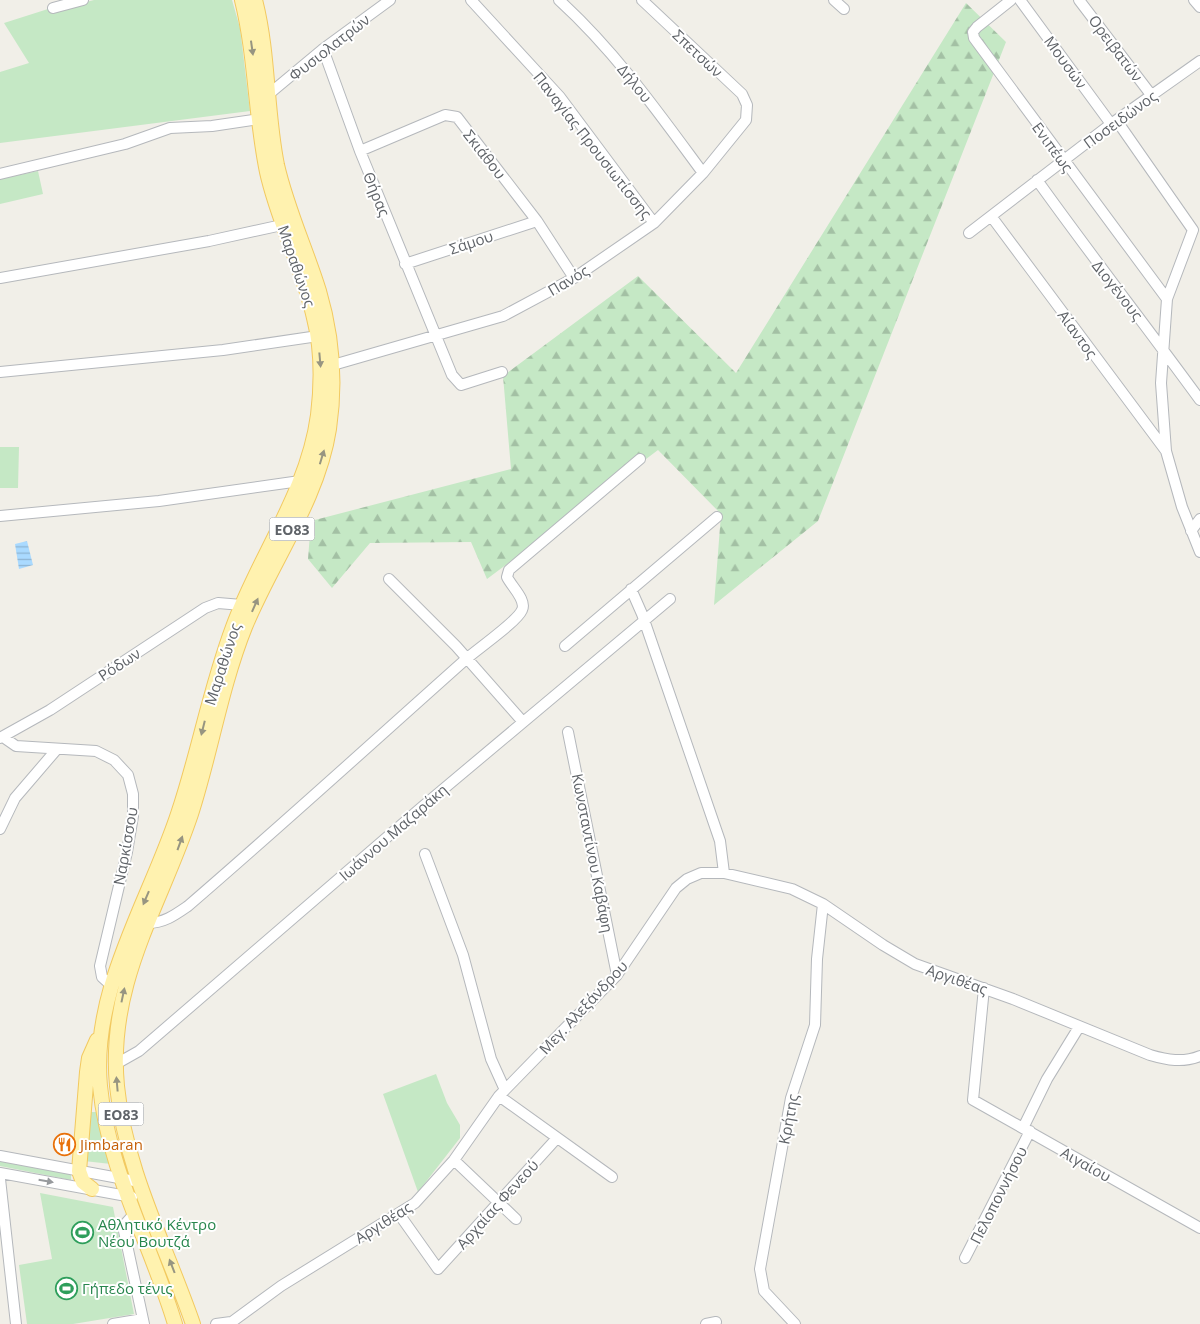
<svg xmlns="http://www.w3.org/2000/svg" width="1200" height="1324" font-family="'Open Sans',sans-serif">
<defs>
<pattern id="forest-firs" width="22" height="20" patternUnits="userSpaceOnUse" patternTransform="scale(1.25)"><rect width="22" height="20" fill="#c5e8c5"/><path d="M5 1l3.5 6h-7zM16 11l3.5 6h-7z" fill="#a3c0a4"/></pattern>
<pattern id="water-rules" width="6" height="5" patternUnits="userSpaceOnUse" patternTransform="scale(1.25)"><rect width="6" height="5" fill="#aadaff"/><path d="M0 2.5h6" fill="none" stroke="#8eb4d2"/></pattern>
</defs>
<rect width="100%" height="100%" fill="#f1efe8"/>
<!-- grass -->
<path fill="#c5e8c5" d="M94,0H232L240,28L250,111L0,143V72L29,63L4,23L48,9L51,11Z
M38,171L43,194L0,204V179Z
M0,447H19L18,488H0Z
M436,1074L447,1103L460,1125V1138L418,1192L383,1094Z
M90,1112H98L111,1164L84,1161Z
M0,1160L71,1174V1180L0,1166Z
M40,1193L113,1207L134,1314L73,1324H27L19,1265L52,1259Z"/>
<!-- forest -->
<path fill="url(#forest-firs)" d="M966,3L1006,42L818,521L714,605L721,514L658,450L487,579L471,542L370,543L332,588L308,559L311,521L511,469L503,376L638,276L736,373Z"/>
<!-- water -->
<path fill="url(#water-rules)" d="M27,541L33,565L19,569L15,544Z"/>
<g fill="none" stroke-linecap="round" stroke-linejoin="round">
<defs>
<path id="minor" d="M471,0L560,97L654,223
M559,0C615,51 658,112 703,173
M834,0L844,9
M1011,0L977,27L973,32L974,38L1167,299
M1020,0L1111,124
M1079,0L1152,96
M1194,0L1200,7
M53,8L83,0
M323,49L360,151L452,375L461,385L502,372
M269,94L323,49L390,0
M1117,121L1193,230L1167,299L1161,383L1166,451L1182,507L1200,552
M360,151L445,115L457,117L537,221L574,278
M0,174L125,144L170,128L212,126L259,119
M1037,180C1090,254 1146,326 1200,400
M991,216L1166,451
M969,233L1111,124L1200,61
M405,264L537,221
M0,278L209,241L282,225
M333,365L503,316L574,278L654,223L703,173L746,120L747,105L742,94L642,0
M0,372L223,350L318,336
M0,516L159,501L300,481
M1191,531L1200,519
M389,579L456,646L523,722
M631,589L642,614L720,841L724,873
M565,646L717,517
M568,732L617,975
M3,737L16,746L96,751L114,760L128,775L133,794V816L127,852L100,966L102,977L112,986
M0,738L50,710L205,608L218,603L242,605
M0,829L15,798L57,749
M425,854L463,955L491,1059L505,1090
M148,923C164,923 175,915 188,906C282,825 373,742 465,660C477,649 517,622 522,610C527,600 511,586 507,577L509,570L640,459
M984,988L973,1100L1200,1228
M116,1064L139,1051L422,807L670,599
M499,1096L612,1177
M1023,1128L1047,1079L1079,1027
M0,1156L140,1182
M454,1160L516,1219
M0,1173L132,1197
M0,1179L16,1324
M134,1214L125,1224L124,1231L144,1324
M399,1214L438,1269L557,1138
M965,1258L1030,1131
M113,1324L143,1319
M216,1324L231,1322
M229,1324L281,1286L415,1203L454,1160L499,1096L617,975L676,888L687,879L701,873H724L792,889L823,904L883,945L915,964L1013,999L1150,1055C1167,1060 1183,1063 1200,1056
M706,1324L716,1322
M795,1324L764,1291L760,1269L791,1098L815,1025L817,959L823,904"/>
<path id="major" d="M92,1189L83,1182L79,1171L87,1072L89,1058L97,1040
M175,1324C151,1244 108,1170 100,1086C91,989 149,902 178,814C199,752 210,688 233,627C259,556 308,491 318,415C322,382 322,349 314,318C303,268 278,222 267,172C255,115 256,57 242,0
M193,1324C166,1246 125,1169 117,1086C107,983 160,907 191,814C211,752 221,687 245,627C272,561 318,500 329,429C336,382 332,335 319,291C306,249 287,209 277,165C266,111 269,54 255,0"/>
</defs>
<!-- minor casing -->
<use href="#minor" stroke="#b5b8bc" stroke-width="12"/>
<!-- major casing -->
<use href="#major" stroke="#f2c960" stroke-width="16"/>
<!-- minor -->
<use href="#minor" stroke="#fff" stroke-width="10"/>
<!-- major -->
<use href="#major" stroke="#fff2af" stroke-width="14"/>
</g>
<!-- one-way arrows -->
<defs><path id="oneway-solid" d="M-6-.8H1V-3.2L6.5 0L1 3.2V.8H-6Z" transform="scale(1.25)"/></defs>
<g fill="#979581">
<use href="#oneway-solid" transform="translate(252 48) rotate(82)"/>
<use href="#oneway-solid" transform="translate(320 360) rotate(85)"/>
<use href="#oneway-solid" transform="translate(322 457) rotate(-73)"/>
<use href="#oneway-solid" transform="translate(255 605) rotate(-66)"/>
<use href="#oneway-solid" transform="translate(203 728) rotate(104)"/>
<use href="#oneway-solid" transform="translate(180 843) rotate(-70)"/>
<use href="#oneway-solid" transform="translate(146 898) rotate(113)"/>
<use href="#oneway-solid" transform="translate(123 995) rotate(-78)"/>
<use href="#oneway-solid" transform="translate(117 1084) rotate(-95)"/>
<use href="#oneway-solid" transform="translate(172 1266) rotate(-111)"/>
</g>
<use fill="#979a9d" href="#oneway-solid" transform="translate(46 1181) rotate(10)"/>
<!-- icons -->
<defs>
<symbol id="restaurant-ring" viewBox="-11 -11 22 22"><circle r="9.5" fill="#fff" stroke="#e8710a" stroke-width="1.5"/><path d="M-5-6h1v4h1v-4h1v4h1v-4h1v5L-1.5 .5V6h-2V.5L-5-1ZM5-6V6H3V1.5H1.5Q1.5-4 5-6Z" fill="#e8710a"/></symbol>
<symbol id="stadium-ring" viewBox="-11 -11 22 22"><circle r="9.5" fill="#fff" stroke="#2e9e5b" stroke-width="1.5"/><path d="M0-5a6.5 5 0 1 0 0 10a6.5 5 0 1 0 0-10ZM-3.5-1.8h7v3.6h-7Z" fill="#2e9e5b"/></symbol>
</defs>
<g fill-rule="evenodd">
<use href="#restaurant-ring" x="52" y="1132" width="25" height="25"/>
<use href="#stadium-ring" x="70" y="1220" width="25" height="25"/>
<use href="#stadium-ring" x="54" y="1276" width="25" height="25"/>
</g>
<g text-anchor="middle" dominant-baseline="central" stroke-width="4" stroke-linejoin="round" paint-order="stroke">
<!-- shield labels -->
<g fill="#fff" stroke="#8f9295" stroke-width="1">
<rect x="269.5" y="517.5" width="45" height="23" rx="4"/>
<rect x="98.5" y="1102.5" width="45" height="23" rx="4"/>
</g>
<g font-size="14" font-weight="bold" fill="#5f6368">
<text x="292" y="529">ΕΟ83</text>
<text x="121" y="1114">ΕΟ83</text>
</g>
<!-- street labels -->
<g font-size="15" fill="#5f6368" stroke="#fff">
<text transform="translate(329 47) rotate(-38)">Φυσιολατρών</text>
<text transform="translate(1116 48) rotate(53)">Ορειβατών</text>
<text transform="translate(698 53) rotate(43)">Σπετσών</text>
<text transform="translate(1066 62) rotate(54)">Μουσών</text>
<text transform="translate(635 83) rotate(51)">Δήλου</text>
<text transform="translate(1120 119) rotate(-36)">Ποσειδώνος</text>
<text transform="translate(593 145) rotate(52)">Παναγίας Προυσιωτίσσης</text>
<text transform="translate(1053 147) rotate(54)">Ενιπέως</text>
<text transform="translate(485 154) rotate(52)">Σκιάθου</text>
<text transform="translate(377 194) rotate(68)">Θήρας</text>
<text transform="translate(471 242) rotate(-18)">Σάμου</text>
<text transform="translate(297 266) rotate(71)">Μαραθώνος</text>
<text transform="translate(568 280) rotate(-31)">Πανός</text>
<text transform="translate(1118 290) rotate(52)">Διογένους</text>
<text transform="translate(1078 334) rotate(54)">Αίαντος</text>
<text transform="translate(119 664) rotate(-33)">Ρόδων</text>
<text transform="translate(222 664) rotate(-72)">Μαραθώνος</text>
<text transform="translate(393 832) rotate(-41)">Ιωάννου Μαζαράκη</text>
<text transform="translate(125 846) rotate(-80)">Ναρκίσσου</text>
<text transform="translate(593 853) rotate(79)">Κωνσταντίνου Καβάφη</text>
<text transform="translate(957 979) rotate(19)">Αργιθέας</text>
<text transform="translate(583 1007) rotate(-47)">Μεγ. Αλεξάνδρου</text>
<text transform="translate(788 1119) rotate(-79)">Κρήτης</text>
<text transform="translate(1086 1164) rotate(29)">Αιγαίου</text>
<text transform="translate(998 1195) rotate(-63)">Πελοποννήσου</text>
<text transform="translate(497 1204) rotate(-48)">Αρχαίας Φενεού</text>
<text transform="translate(383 1222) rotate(-32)">Αργιθέας</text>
</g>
<!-- food labels -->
<g font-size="15" fill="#c56008" stroke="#fff" text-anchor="start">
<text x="80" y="1144">Jimbaran</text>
</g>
<!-- leisure labels -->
<g font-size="15" fill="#27864d" stroke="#fff" text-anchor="start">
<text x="98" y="1224">Αθλητικό Κέντρο<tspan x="98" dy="17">Νέου Βουτζά</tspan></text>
<text x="82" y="1288">Γήπεδο τένις</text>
</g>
</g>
</svg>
